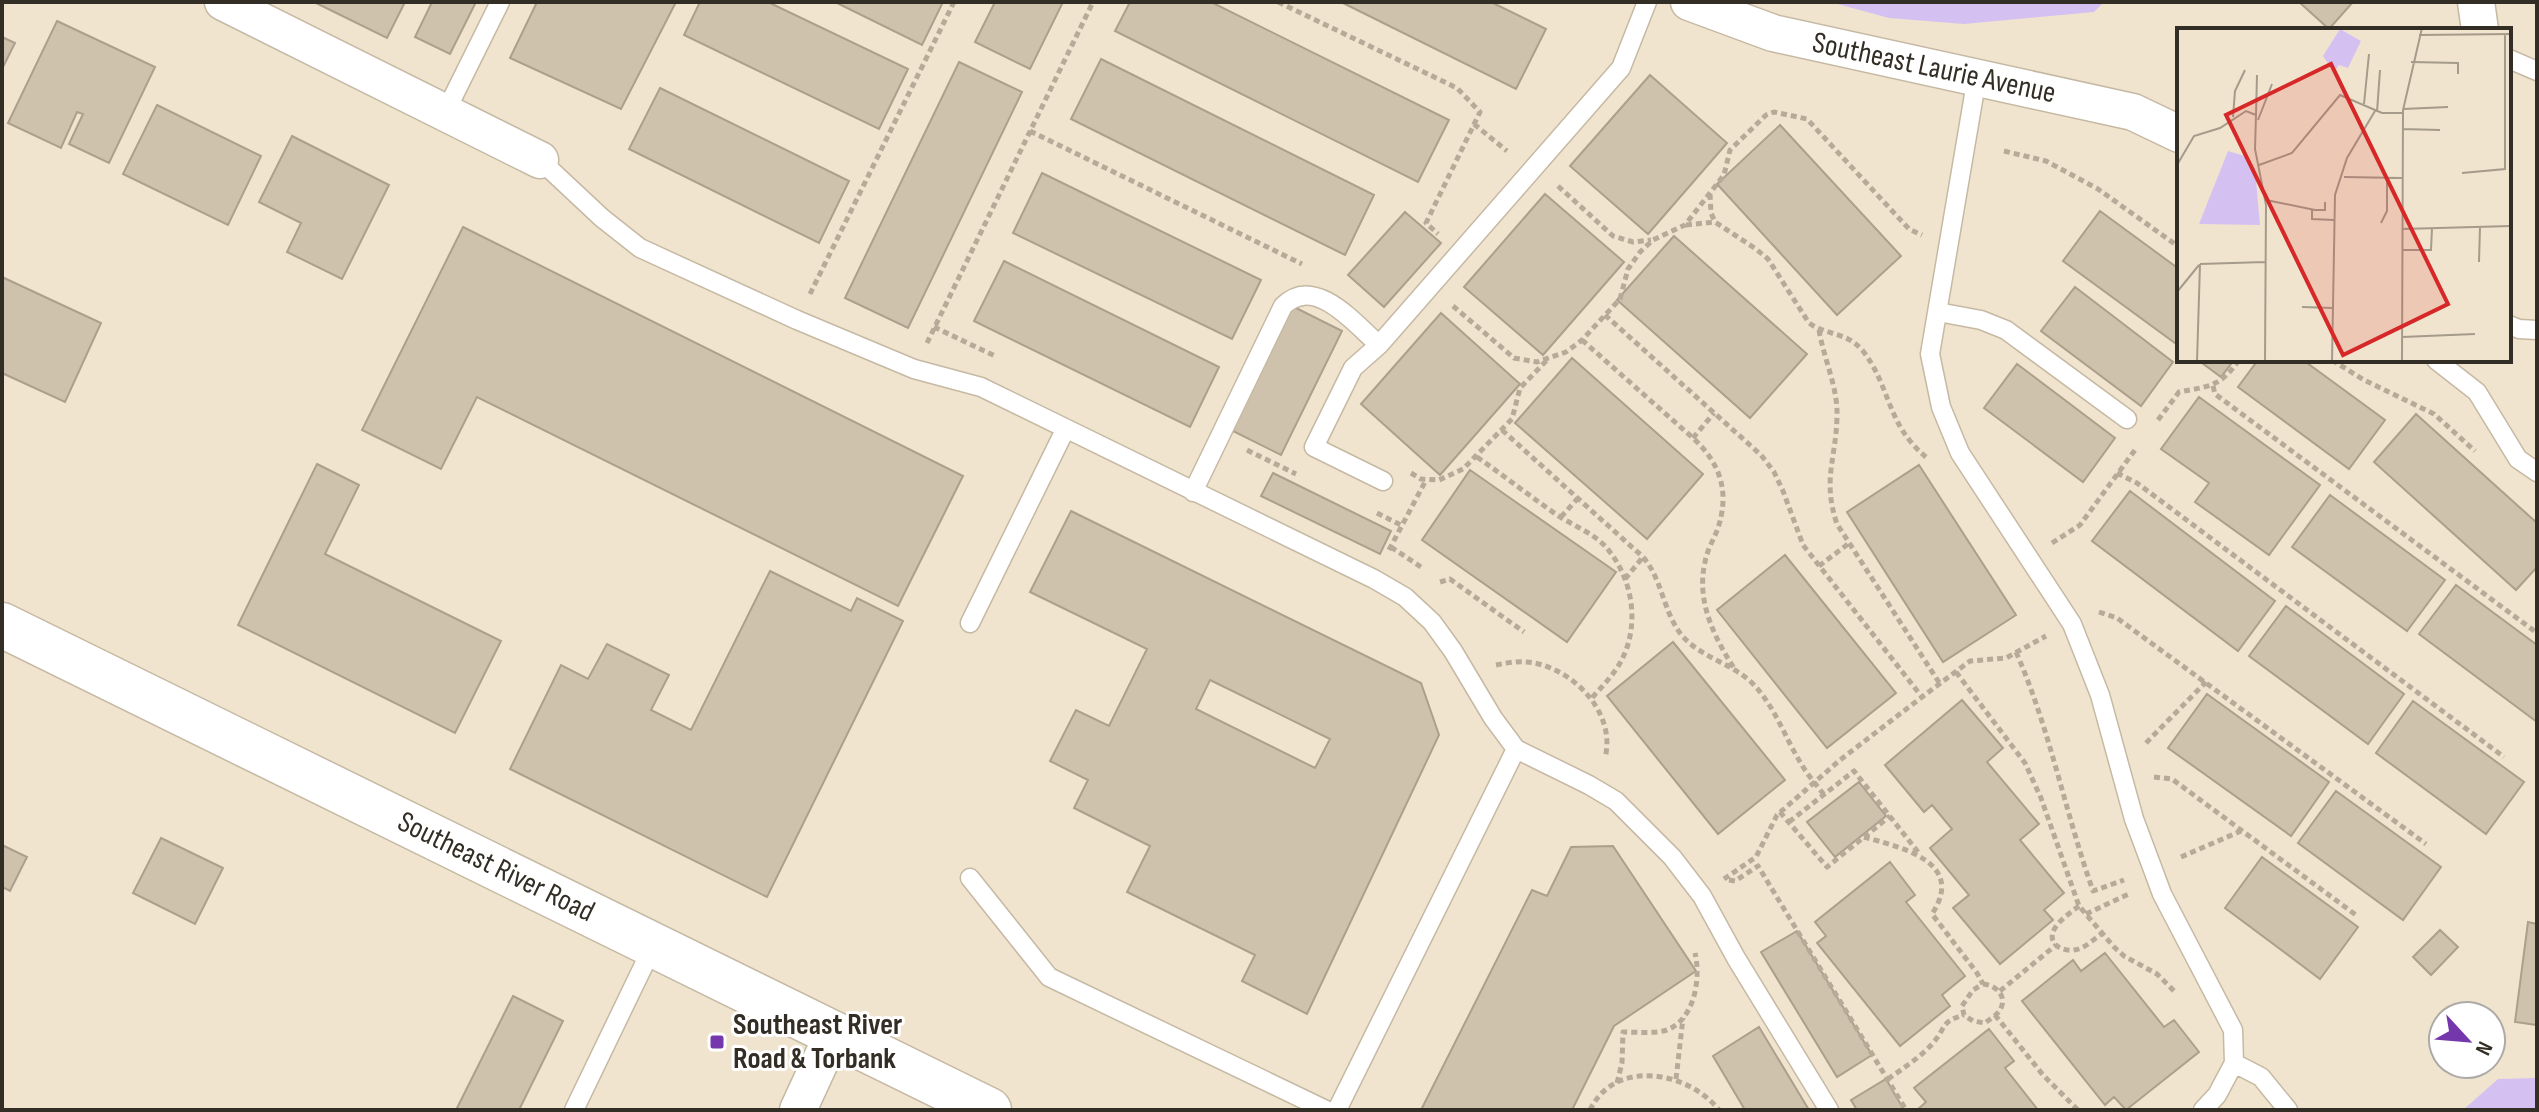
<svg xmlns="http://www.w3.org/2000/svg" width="2539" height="1112" font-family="'Sofia Sans Condensed',sans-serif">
<rect width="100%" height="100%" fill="#f1e4ce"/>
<!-- green -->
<path fill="#d5c0f2" d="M1830,2H2104L2094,12L1964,24L1889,18Z
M2537,1078V1110H2463L2498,1079Z"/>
<!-- building -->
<path fill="#cfc2ad" stroke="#ac9f8b" stroke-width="2" fill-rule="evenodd" d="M314,2H405L387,38Z
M432,2H476L450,54L415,37Z
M537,2H676L621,109L510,58Z
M700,2H768L908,69L879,129L684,35Z
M835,2H943L922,45Z
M995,2H1063L1030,69L975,42Z
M1130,2H1211L1449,120L1418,182L1115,31Z
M1341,2H1491L1546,29L1516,89Z
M2299,2H2353L2329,29Z
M57,21L155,67L109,163L69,144L83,114L77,112L61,148L8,123Z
M2,37L15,43L2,69Z
M1101,59L1374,195L1345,255L1071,119Z
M959,62L1022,92L908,328L845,298Z
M1650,75L1727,143L1648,234L1570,166Z
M660,88L849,181L819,243L629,149Z
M157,105L261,156L228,225L123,174Z
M1780,125L1901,256L1837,315L1717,184Z
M292,136L389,185L342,279L287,252L301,223L259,202Z
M1042,173L1261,280L1232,339L1013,233Z
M1545,194L1624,262L1543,355L1464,287Z
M2100,211L2179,269V346L2063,261Z
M1405,212L1441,243L1384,307L1348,275Z
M463,227L963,476L898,606L477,397L441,469L362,430Z
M1674,236L1807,354L1750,418L1617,300Z
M1004,261L1219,367L1190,427L974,321Z
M2,277L101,323L65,402L2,373Z
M2075,287L2173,362L2141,406L2041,331Z
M1292,306L1342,331L1281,455L1231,430Z
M1441,313L1520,384L1440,475L1361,404Z
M1572,358L1703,474L1647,539L1515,423Z
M2198,360H2234L2221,377Z
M2258,360H2303L2385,420L2349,469L2238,387Z
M2017,364L2115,438L2083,482L1984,408Z
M2199,397L2320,485L2269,555L2195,502L2209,483L2161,449Z
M2416,414L2537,523V567L2516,590L2374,462Z
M317,464L359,485L325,554L501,641L455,733L238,625Z
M1919,465L2016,615L1943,662L1847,512Z
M1470,470L1616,572L1567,642L1422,540Z
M1273,473L1391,531L1380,554L1261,496Z
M2130,491L2275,601L2238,651L2092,541Z
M2330,495L2445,580L2407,631L2292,547Z
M1071,511L1421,683L1439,735L1307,1014L1242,981L1255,955L1127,892L1150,846L1074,808L1088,780L1050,761L1076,710L1109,726L1147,649L1030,592ZM1210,680L1330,739L1315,768L1196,709Z
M1785,555L1896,693L1827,748L1717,610Z
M770,571L851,611L857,598L903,621L767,897L510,769L561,665L588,679L607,644L669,675L651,710L691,730Z
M2456,585L2537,645V722L2419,634Z
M2286,606L2404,694L2368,744L2249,656Z
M1673,642L1785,780L1718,834L1607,696Z
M2207,694L2329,782L2291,836L2168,748Z
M1962,700L2003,748L1987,762L2039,824L2020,840L2064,893L2044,910L2053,920L2000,964L1953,908L1969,895L1930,848L1952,829L1932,805L1924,812L1885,765Z
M2413,701L2524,782L2486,834L2376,753Z
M1859,782L1886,816L1835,857L1807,822Z
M2336,791L2441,867L2403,920L2298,843Z
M161,838L223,868L195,924L133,893Z
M2,845L27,857L10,891L2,887Z
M1613,846L1696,971L1614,1026L1572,1110H1421L1532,890L1547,896L1571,847Z
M2262,857L2358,927L2320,979L2225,908Z
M1890,862L1915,895L1906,902L1965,976L1942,995L1950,1006L1900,1046L1817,943L1826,936L1815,922Z
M2528,922L2537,924V1025L2515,1022Z
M2440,930L2458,947L2431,975L2413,957Z
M1797,931L1872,1055L1837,1077L1761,952Z
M2105,953L2164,1027L2174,1020L2199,1052L2126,1110L2114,1097L2105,1105L2022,1001L2073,960L2081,971Z
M513,996L563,1021L519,1110H456Z
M1759,1027L1809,1110H1745L1713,1056Z
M1989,1029L2014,1061L2005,1068L2038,1110H1917L1926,1102L1914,1088Z
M1886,1079L1904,1110H1857L1851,1100Z"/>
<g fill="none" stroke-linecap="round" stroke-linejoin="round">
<defs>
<path id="service" d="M2509,59L2537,71
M1977,77L1930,354L1941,407L1960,453L2072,624L2100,695L2134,819L2152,867L2162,894L2233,1030L2234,1063L2217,1095L2203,1110
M445,113L500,2
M540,160L602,218L640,248L797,320L914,369L981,387L1374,579L1405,597L1432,622L1453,651L1493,718L1516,749L1589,785L1616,801L1672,857L1702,896L1736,958L1829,1110
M1938,312L1981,320L2006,330L2127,419
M2509,325L2519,329L2537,330
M2436,360L2477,392L2518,459L2537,472
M1383,481L1314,447L1353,368L1379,345L1621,68L1647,2
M1193,492L1283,306C1315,274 1355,324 1379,345
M970,623L1065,430
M970,878L1049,977L1326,1110
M2234,1063L2261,1077L2288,1110
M574,1110L654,944
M1337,1110L1516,749"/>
<path id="minor" d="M223,2L540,160
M1689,2L1773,33L2133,112L2179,134
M2476,2L2480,30
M798,1110L833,1034"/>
<path id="tertiary" d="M2,625L989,1110"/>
</defs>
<!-- service casing -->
<use href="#service" stroke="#c6b9a4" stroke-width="21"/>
<!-- minor casing -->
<use href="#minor" stroke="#c6b9a4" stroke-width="39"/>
<!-- tertiary casing -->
<use href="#tertiary" stroke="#c6b9a4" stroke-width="47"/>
<!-- path -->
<path stroke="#b6ab99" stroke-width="5" stroke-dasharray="6 4" stroke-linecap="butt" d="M1278,2L1457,88L1480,112L1426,223L1438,234
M1474,124L1507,151
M1030,131L1302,264
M2004,151L2046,161L2098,189L2179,247
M1558,186L1613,236L1633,242L1651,240
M1710,194L1711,213L1715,222L1756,249L1768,259L1809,323C1827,336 1846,331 1863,351C1891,387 1886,424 1926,457
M1686,225L1715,222
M810,294L954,2
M1453,306L1514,358L1537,362L1566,352L1582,340L1620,299L1628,269L1640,252L1653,240L1685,225L1724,175L1730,150L1766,115L1774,112L1807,119L1909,229L1922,235
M1605,315L1761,455L1774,472L1783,491L1803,545L1922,697
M934,327L995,356
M1819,330C1824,360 1838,387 1837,417C1836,459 1822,480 1837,524L1940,684
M1582,340L1693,438C1720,463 1730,491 1718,528C1714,539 1707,550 1705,562C1696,601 1714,637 1734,668
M927,343L1093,2
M2332,360L2364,380L2434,414L2475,451
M2213,386L2215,394L2537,633
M2158,420L2179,392C2210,386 2220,387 2239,360
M1502,430L1643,557C1662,579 1663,610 1680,633C1699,658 1734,663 1755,686C1776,709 1786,740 1802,765C1808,776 1817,785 1824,795
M1693,438L1714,413
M1247,450L1296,474
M1477,457C1504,476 1530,496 1557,515C1572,525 1591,532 1604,545C1631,574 1640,619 1624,655C1617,672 1603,685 1591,699
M1411,473L1421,479L1439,480L1463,469L1512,419L1520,388L1547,360
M2117,473L2137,483L2504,757
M1377,513L1403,526
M1561,517L1578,498
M2052,543L2080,525L2135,450
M1391,547L1424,569
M1389,550L1426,480
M1819,566L1848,544
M1625,579L1643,557
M1440,582L1450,579L1524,632
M2099,612L2117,618L2426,844
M2016,652C2050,729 2065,812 2093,891L2124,880
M1496,665C1506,663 1517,661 1527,662C1571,666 1617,712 1605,758
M1956,672L2025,763L2041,798L2079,906L2114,947L2124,956L2157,974L2176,993
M2146,743L2206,682
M2154,777L2172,779L2356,915
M1780,812L1827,867L1890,816
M1789,822L1854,771L1918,852
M1864,837C1899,847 1967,861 1932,914L1977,973L1983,984
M2181,857L2241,831
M1724,879L1756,857L1777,815L1840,760L1922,697L1970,661L2006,658L2046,636
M1729,880L1735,881L1758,866L1906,1110
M2079,906C2070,913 2042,931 2056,945C2060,949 2069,951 2074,950C2084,949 2093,940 2101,934
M2086,914L2131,893
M1983,984C1995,985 2007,995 2001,1008C1998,1015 1990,1019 1985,1023L1973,1021L1964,1015L1962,1006L1973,990Z
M2000,991L2056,945
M1995,1015L2043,1075L2078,1110
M1676,1079L1683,1018
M1888,1079C1902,1069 1921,1057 1933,1043C1946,1028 1941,1021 1964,1015
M1617,1083L1622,1063L1623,1032C1636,1032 1654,1034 1667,1030C1695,1019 1701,978 1695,953
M1590,1110C1615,1058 1688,1071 1719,1110"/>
<!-- service -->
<use href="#service" stroke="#fff" stroke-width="18"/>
<!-- minor -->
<use href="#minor" stroke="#fff" stroke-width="36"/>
<!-- tertiary -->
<use href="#tertiary" stroke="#fff" stroke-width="44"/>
</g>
<!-- markers -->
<rect fill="#7437ac" stroke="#fff" stroke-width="3" x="709" y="1034" width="16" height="16" rx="4"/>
<g text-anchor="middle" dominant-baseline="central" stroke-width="6" stroke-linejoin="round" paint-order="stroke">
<!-- street labels -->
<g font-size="30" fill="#332e25" stroke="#fff">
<text transform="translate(1934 68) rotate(12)">Southeast Laurie Avenue</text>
<text transform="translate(496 867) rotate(26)">Southeast River Road</text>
</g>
<!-- poi labels -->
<g font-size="30" font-weight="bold" fill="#332e25" stroke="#fff" text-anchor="start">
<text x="733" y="1025">Southeast River<tspan x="733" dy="34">Road &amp; Torbank</tspan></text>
</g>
</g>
<!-- overview -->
<g transform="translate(2177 28)">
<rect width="334" height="334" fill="#f1e4ce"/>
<path d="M163,1L184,13L171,40L162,37L157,44L146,28ZM51,123L71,129L78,141L83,197L22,196Z" fill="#d5c0f2"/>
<path fill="none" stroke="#a59b8a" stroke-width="2" d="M242,7L334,6M234,34L281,35V46M187,76L192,26M226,81L271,79M200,84L203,42M79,87L80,47M56,89L58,63L68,42M81,92L95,56M225,101L263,102M0,137L17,108L43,100L69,83L79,87L78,121L89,177L88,334M82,137L115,125L163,67L205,85H226M285,145L328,141V6M167,149L225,150M89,172L138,182H148V174M135,181V191L157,192M204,195L210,183V150M225,201L334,198M225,222H254L255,200M302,234L303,199M23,236L88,234M0,264L22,237M125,279L156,280M225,309L298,306M20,334L23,236M155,334L158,167L170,130L198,83M225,334L226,82L245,0"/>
<path fill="#d62828" fill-opacity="0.15" stroke="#d62828" stroke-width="4" d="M154,36L271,276L166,327L49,87Z"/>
<rect width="334" height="334" fill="none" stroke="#332e25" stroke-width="4"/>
</g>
<!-- border -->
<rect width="2539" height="1112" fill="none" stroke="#332e25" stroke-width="8"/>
<!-- north arrow -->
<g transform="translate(2467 1040) rotate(116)"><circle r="38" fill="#ffffff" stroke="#adaba8" stroke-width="2"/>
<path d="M0-6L14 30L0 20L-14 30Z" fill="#7437ac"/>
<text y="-12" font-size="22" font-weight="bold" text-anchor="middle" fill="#332e25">N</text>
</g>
</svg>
